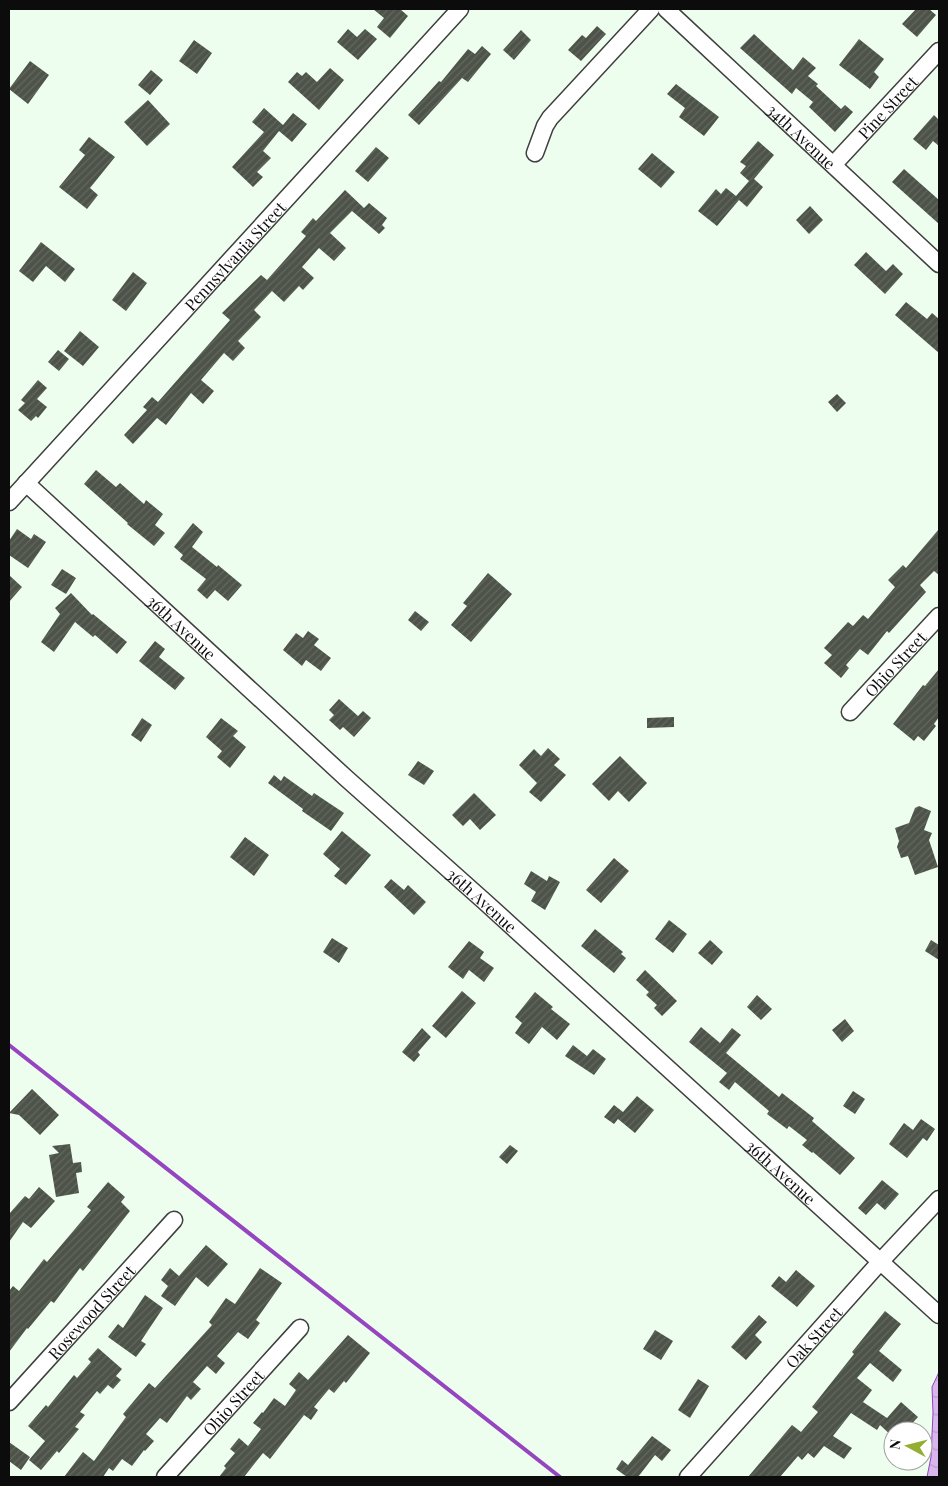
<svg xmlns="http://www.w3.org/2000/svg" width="948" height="1486" font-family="'Playfair Display',serif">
<defs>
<pattern id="water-ripples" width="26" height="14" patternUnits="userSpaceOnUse" patternTransform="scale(1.25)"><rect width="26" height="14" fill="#dab6ef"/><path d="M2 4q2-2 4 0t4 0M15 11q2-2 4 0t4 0" fill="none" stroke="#ba9bcc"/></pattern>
<pattern id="building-hatch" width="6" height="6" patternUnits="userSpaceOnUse" patternTransform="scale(1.25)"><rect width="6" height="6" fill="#4d5349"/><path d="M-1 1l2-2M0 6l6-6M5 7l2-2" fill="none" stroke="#62675f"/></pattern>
</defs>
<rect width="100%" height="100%" fill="#edfdee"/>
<!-- water -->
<path fill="url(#water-ripples)" stroke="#9445bf" d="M939,1372V1477H927L931,1457L933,1413L932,1387Z"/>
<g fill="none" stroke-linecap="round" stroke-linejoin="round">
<!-- stream -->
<path stroke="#9445bf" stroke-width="4" d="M9,1045L560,1477"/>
</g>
<!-- building -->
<path fill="url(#building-hatch)" d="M373,9H400L408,16L390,38L377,27L384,18Z
M916,9H929L936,15L917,37L902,24Z
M597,26L606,34L581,61L568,50L582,35L586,38Z
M348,29L357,37L365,29L377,39L358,60L337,42Z
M521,30L531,40L514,60L503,50Z
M754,34L793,70L803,57L816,68L808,76L818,84L816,86L841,109L845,105L853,112L835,132L809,107L813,102L796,88L792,94L740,48Z
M859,39L884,59L874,72L879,77L870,89L839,65Z
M194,40L212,53L197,74L179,61Z
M482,46L491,54L468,82L462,78L419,125L408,115L439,81L441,82L468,49L475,54Z
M30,61L49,75L28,104L9,89Z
M330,68L344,80L319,110L288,82L297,72L302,76L306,72L317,82Z
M151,70L163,80L150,95L138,85Z
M676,84L719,117L704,136L679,117L685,108L667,94Z
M148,100L170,124L147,146L124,122Z
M264,108L283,125L293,113L307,124L292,142L279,131L263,151L271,158L257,172L263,177L253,187L232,167L264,132L252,122Z
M934,115L939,120V146L933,141L926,150L913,139Z
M89,137L115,157L90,188L98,195L87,209L59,187L85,155L79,150Z
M758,141L774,155L754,179L763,187L747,207L739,200L717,226L698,211L716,189L721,194L726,188L736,196L749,181L740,173L746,166L740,162Z
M376,147L389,158L368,182L355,171Z
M652,153L675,172L661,188L638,169Z
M904,169L939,200V224L892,182Z
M345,190L364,208L369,203L387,218L382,225L385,228L379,234L352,211L330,233L346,248L334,261L319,248L302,267L314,278L303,290L299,286L284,302L272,291L254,310L261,317L238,341L245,348L233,361L224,353L201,380L214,391L203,404L191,393L166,425L157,418L133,444L124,435L147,410L143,407L152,397L158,402L230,320L222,313L261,275L267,280L306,236L301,232L313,218L316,221Z
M810,206L823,220L809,234L796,220Z
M41,242L75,269L65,282L46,266L33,282L19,271Z
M866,252L886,271L893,264L903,274L885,294L854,265Z
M133,272L147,283L126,311L112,300Z
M906,302L927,319L932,313L939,319V353L895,315Z
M80,331L99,347L83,366L64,351Z
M58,350L69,359L59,371L48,362Z
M38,380L47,388L37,399L47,407L38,418L36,416L31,421L18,410L25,403L21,400Z
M837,394L846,403L837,412L828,402Z
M96,470L116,487L120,483L144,504L146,500L163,514L155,525L165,533L154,546L127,524L128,523L84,484Z
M193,523L203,532L192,547L217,567L218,565L242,585L228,601L215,590L207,599L197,590L206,579L180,559L183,555L174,547Z
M17,529L31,539L34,534L46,542L28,568L9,555V541Z
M939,529V575L934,571L920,585L926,592L889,633L887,631L868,655L860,649L846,665L849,668L841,678L824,663L832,655L824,648L848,622L853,626L863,615L868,619L895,587L888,580L903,565L906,568Z
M62,569L76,578L66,594L51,585Z
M488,573L512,594L471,642L451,625L467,606L463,603Z
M9,575L22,587L9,602Z
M71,593L92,615L93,614L127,642L117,654L95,635L93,637L75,622L54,652L41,642L60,614L55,608Z
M415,611L429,622L421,631L408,620Z
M308,631L319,639L314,645L331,658L321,671L306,660L302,666L283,650L296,633L303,638Z
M155,641L165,649L159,657L185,678L175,690L139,661Z
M939,669V717L934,724L936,726L924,741L918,736L914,741L893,724L923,685L925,686Z
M339,699L358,716L363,711L371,718L354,737L343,727L340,730L329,720L334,715L329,710Z
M674,717V727L647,728V718Z
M142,718L152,725L141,742L131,735Z
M221,718L238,731L233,736L246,747L230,768L217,757L222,751L206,737Z
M548,748L560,759L554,765L566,775L541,802L529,792L537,783L519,765L534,749L541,756Z
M620,756L647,783L629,802L618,791L609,801L592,784Z
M418,761L434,771L424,785L408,775Z
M274,775L281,781L284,776L312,796L314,793L344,813L331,831L302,811L303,809L268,783Z
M474,793L496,815L480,830L470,819L463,826L452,815Z
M919,806L931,811L924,830L932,833L929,840L938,867L915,875L908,856L901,858L897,847L899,841L895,828L909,823L915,808Z
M342,831L371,855L346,885L334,876L340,869L323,854Z
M245,837L269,855L254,876L230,857Z
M614,858L629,871L601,903L586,890Z
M531,871L547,881L549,876L560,882L545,910L531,901L536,892L524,884Z
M391,879L404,890L408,885L426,902L414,915L384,887Z
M669,920L687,934L673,953L655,939Z
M595,929L623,952L621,954L626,958L614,973L581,946Z
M332,938L348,948L339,963L323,952Z
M710,940L723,952L712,965L698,953Z
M931,940L939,945V960L925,951Z
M469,941L484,952L480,958L494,968L484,982L469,970L463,979L448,967Z
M645,970L677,1001L662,1016L654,1008L657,1005L646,995L649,992L636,980Z
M462,991L476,1003L446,1038L432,1026Z
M535,992L553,1007L551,1009L570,1024L557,1040L542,1027L529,1044L515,1033L522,1023L515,1017Z
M757,995L772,1009L761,1020L747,1007Z
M845,1019L854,1031L842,1042L832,1030Z
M701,1027L720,1043L732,1028L741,1035L726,1053L779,1097L782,1093L814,1118L812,1121L855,1158L840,1175L813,1152L812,1153L802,1145L807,1140L789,1126L787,1129L767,1114L769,1111L735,1082L729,1090L719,1082L727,1073L689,1042Z
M422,1028L431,1037L418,1052L420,1055L414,1062L402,1052Z
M573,1045L587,1056L593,1049L606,1059L594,1075L565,1056Z
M32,1089L59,1115L40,1135L19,1115L9,1113Z
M853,1091L865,1099L855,1114L843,1106Z
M637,1096L654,1110L635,1133L618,1119L614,1124L604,1117L614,1105L623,1112Z
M921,1119L935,1129L927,1141L923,1138L907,1158L889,1144L904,1123L913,1130Z
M70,1144L73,1163L81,1162L82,1172L76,1173L79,1193L56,1197L49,1155L59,1153L52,1146Z
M510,1145L518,1151L507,1164L499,1157Z
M882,1180L899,1194L885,1210L877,1203L866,1215L858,1208Z
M108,1182L125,1197L121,1202L130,1211L83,1271L80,1268L54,1303L51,1301L28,1329L27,1328L9,1352V1291L13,1286L19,1291L44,1259L47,1262L91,1210L87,1207Z
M39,1187L55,1201L31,1228L23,1222L9,1242V1214L25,1196L29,1199Z
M206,1245L228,1264L208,1287L196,1277L175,1306L161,1296L168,1286L161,1280L170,1268L179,1276Z
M260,1268L282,1283L256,1320L260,1323L248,1339L238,1332L217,1356L225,1363L216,1374L207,1366L193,1382L201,1389L191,1400L187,1396L167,1423L160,1418L146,1434L154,1441L145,1451L144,1450L132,1466L122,1459L113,1471L109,1468L103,1477H64L83,1452L94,1461L126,1417L123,1414L149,1383L155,1388L212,1325L209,1322L226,1298L235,1304Z
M796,1270L815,1286L797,1307L771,1286L779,1276L786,1282Z
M145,1295L163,1308L141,1341L146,1344L136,1357L108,1337L118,1324L123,1328Z
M885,1311L901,1324L879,1351L902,1370L893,1382L870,1363L857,1378L872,1390L863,1402L887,1418L901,1402L918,1417L905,1431H893V1437L880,1425L877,1430L851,1413L833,1436L852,1448L844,1459L824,1446L814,1458L808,1453L802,1460L798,1456L780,1477H748L792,1425L801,1432L818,1412L812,1407L854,1354L852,1352Z
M759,1315L767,1322L755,1335L762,1342L746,1360L731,1347Z
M655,1330L673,1341L661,1360L643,1349Z
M348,1335L370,1353L346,1383L344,1381L334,1393L329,1389L314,1407L318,1410L311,1420L304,1415L270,1459L263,1453L244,1477H219L226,1468L224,1466L235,1453L230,1449L239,1438L248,1446L261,1429L253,1423L262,1412L263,1413L274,1398L285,1406L296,1390L289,1384L299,1372L308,1380Z
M98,1348L122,1369L116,1376L121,1380L113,1389L108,1385L100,1394L97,1391L80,1412L85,1415L75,1427L79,1429L59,1453L57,1451L41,1470L29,1460L45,1441L28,1426L46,1405L48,1407L74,1375L77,1378L91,1362L88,1359Z
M698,1379L709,1386L690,1418L678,1410Z
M652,1436L671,1450L662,1461L655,1455L638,1477H627L616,1469L622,1460L628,1465Z
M9,1442L30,1457L21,1470L9,1461Z"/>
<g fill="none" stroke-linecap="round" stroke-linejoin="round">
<defs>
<g id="minor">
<path id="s1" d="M666,9L939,264"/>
<path d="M535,153L545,126L550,118L651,9"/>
<path id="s2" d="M834,164L939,51"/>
<path id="s3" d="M26,483L346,778L484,901L939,1315"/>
<path id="s4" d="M9,502L460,9"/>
<path id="s5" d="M850,712L939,616"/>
<path id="s6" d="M9,1402L174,1220"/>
<path id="s7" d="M165,1477L300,1328"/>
<path id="s8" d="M688,1477L880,1262L939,1199"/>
</g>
</defs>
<!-- minor casing -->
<use href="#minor" stroke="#3f3f3f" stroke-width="19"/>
<!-- minor -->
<use href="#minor" stroke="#fff" stroke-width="16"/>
</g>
<g text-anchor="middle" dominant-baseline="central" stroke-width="5" stroke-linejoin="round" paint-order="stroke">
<!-- street labels -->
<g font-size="16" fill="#0c0c0c" stroke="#fff">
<text stroke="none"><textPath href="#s2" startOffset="78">Pine Street</textPath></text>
<text stroke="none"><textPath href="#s1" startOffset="186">34th Avenue</textPath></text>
<text stroke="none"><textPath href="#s4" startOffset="334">Pennsylvania Street</textPath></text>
<text stroke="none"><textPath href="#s3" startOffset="212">36th Avenue</textPath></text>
<text stroke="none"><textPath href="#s5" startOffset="66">Ohio Street</textPath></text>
<text stroke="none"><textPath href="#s3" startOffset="618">36th Avenue</textPath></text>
<text stroke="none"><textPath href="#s3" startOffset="1022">36th Avenue</textPath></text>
<text stroke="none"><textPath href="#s6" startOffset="122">Rosewood Street</textPath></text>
<text stroke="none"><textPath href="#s8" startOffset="188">Oak Street</textPath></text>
<text stroke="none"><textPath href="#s7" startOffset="101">Ohio Street</textPath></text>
</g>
</g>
<!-- border -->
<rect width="948" height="1486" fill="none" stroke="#0c0c0c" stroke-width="20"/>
<!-- north arrow -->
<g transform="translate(908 1446) rotate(277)"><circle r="24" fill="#ffffff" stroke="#9e9e9e"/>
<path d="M0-4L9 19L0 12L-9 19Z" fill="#94ad33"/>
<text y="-8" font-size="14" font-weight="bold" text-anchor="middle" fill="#0c0c0c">N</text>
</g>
</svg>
